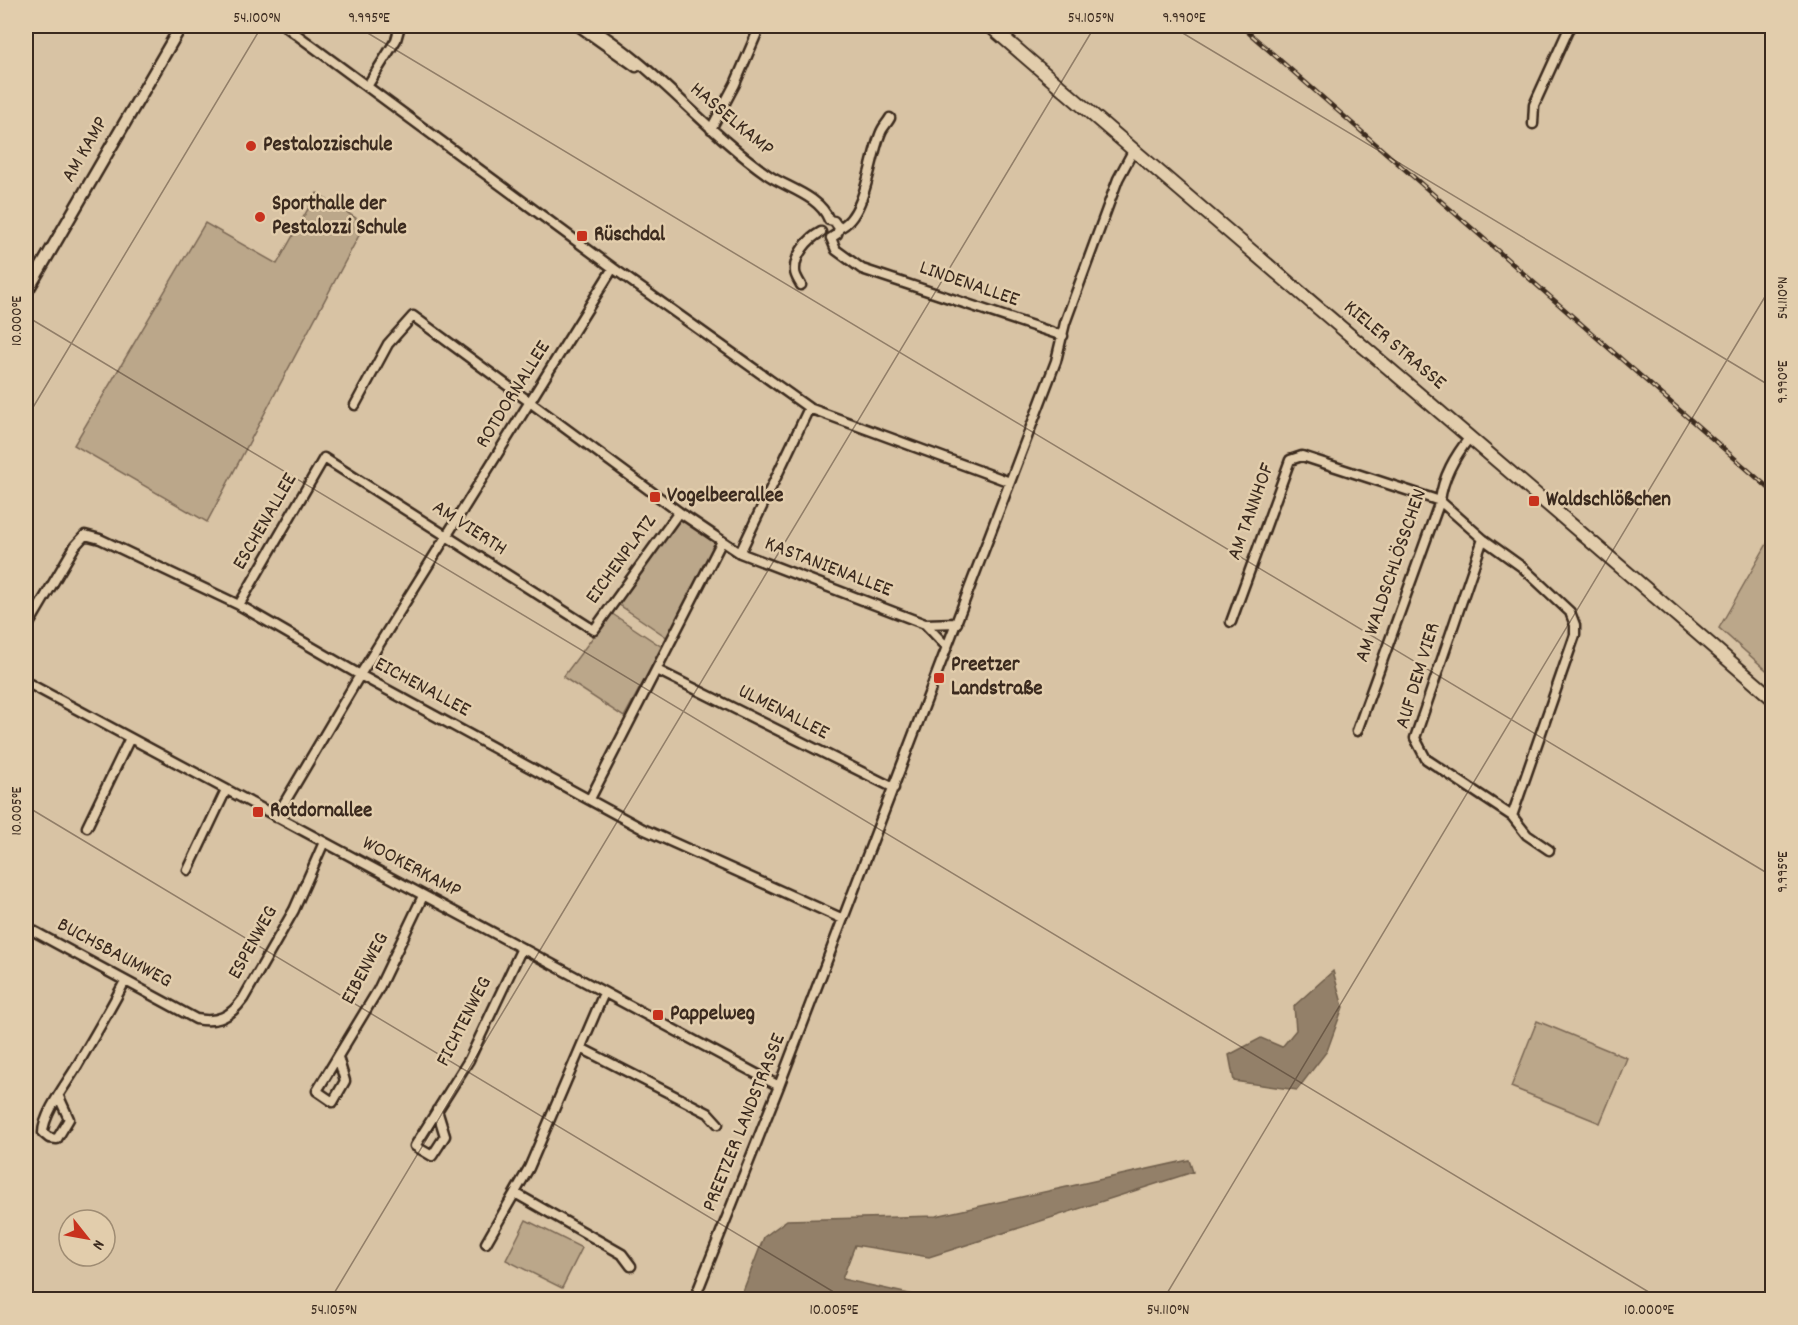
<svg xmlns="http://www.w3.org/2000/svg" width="1798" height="1325" font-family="Dekko,sans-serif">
<rect width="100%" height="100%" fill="#d8c3a4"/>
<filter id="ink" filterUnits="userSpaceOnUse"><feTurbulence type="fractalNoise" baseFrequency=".0167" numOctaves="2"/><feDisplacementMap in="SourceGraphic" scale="12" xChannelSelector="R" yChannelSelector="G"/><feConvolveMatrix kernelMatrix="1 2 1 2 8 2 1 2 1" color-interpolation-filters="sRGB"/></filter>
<g filter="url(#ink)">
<!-- green -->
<path fill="#bba78a" stroke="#7b6854" stroke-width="1.5" d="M317,193L365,224L207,522L74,445L205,223L277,264Z
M680,518L716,543L668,638L618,604Z
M1772,535V675L1719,628Z
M611,613L662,647L624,717L563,677Z
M1537,1021L1627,1058L1600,1123L1511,1087Z
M526,1220L582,1248L562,1288L506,1260Z"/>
<!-- water -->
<path fill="#938069" stroke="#705e4b" stroke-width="1.5" d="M1333,971L1343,1007L1327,1051L1297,1090L1234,1081L1229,1055L1261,1038L1282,1047L1296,1030L1294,1006Z
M1189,1160L1193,1172L929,1257L855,1245L842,1279L914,1295V1299H740L764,1237L787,1220L936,1216Z"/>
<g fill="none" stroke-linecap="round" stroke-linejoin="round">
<defs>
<path id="minor" d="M285,26L613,268L809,408L1010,482
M578,26L636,67
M589,26C655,66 704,130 768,175C787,188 820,196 829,220L834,221L839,228
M368,85L396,40L400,26
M1533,124L1534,105L1570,26
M711,129L735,84L760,26
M831,238L836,250L862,269L1063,336
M831,238L837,234L839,228C867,217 870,153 882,130C884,126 888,122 890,118
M801,285C799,281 795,276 795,271C794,255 808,239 821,232
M355,405L388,344L413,316L679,512L740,553L925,624L957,623
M1483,539L1415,738L1426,759L1512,816L1527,835L1549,850
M740,553L809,408
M239,605L324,458L594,630L679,512
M1231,622L1290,460L1302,456L1440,501L1483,539L1522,567L1570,612L1575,625V635L1512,816
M925,624L947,647
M26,629L75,546L85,535L100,539L239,605L360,675L643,829L843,919
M657,670L894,788
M26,682L779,1086
M1357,731L1440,501C1443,476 1455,456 1470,437
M590,799L722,541
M276,817L360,675L613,268
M87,827L130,738
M188,870L226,790
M26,927L196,1019C218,1023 230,1017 243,999L294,910L324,842
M581,1048L708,1113L718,1124
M338,1057L345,1081L333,1102L317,1091L378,990L423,896
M59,1097L69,1119L57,1139L49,1138L43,1133C43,1114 67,1083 77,1066C93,1038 110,1010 125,981
M437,1110L445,1136L432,1156L415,1146L469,1060L522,948
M515,1193L622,1254L631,1266
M486,1243L529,1168L604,993
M694,1300L779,1086L1010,482L1056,361L1065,323L1118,179L1133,151"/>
<path id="tertiary" d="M26,293L181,26"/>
<path id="secondary" d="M990,26C1249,251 1513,472 1772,698"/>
</defs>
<!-- minor casing -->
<use href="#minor" stroke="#3b2a1e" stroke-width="13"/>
<!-- tertiary casing -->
<use href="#tertiary" stroke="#3b2a1e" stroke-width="15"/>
<!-- secondary casing -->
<use href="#secondary" stroke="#3b2a1e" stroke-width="16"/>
<!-- minor -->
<use href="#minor" stroke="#e2cdac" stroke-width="8"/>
<!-- tertiary -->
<use href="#tertiary" stroke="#e2cdac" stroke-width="10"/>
<!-- secondary -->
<use href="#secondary" stroke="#e2cdac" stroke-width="12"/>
<defs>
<path id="rail" d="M1241,26L1772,491"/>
</defs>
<!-- rail casing -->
<use href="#rail" stroke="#3b2a1e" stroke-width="4.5"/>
<!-- rail -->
<use href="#rail" stroke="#e2cdac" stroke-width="2" stroke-dasharray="7" stroke-linecap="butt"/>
</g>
</g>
<!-- ticks -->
<path fill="none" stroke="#3b2a1e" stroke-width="1.5" stroke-opacity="0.45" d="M356,26L1772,876M1171,26L1772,387M26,316L1662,1300M26,419L262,26M26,806L847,1300M26,1296L32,1300M330,1300L1095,26M1163,1300L1772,285"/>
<!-- markers -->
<g fill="#c8321e" stroke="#e2cdac" stroke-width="2">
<circle cx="251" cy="146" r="6"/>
<circle cx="260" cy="217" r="6"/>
<rect x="576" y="230" width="12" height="12" rx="3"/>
<rect x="649" y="491" width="12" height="12" rx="3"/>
<rect x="1528" y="495" width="12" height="12" rx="3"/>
<rect x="933" y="672" width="12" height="12" rx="3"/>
<rect x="252" y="806" width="12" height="12" rx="3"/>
<rect x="652" y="1009" width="12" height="12" rx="3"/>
</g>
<g text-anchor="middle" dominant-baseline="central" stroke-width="5" stroke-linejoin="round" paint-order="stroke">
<!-- street labels -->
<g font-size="21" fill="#3b2a1e" stroke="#e2cdac">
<text transform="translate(731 120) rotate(40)">HASSELKAMP</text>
<text transform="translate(86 150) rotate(-60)">AM KAMP</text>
<text transform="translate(969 285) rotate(19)">LINDENALLEE</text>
<text transform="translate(1394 346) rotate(40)">KIELER STRASSE</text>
<text transform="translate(514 395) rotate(-58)">ROTDORNALLEE</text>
<text transform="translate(1252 512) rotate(-70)">AM TANNHOF</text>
<text transform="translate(266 522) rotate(-60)">ESCHENALLEE</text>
<text transform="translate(469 529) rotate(33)">AM VIERTH</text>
<text transform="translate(622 560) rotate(-54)">EICHENPLATZ</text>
<text transform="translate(828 568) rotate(21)">KASTANIENALLEE</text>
<text transform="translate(1392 576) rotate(-71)">AM WALDSCHLÖSSCHEN</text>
<text transform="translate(1419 676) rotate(-73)">AUF DEM VIER</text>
<text transform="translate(422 688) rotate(28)">EICHENALLEE</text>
<text transform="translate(783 713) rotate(27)">ULMENALLEE</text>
<text transform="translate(411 868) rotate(28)">WOOKERKAMP</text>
<text transform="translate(254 943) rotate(-61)">ESPENWEG</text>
<text transform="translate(114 954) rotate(28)">BUCHSBAUMWEG</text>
<text transform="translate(366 969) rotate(-62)">EIBENWEG</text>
<text transform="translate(465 1022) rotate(-63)">FICHTENWEG</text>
<text transform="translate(745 1123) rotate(-68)">PREETZER LANDSTRASSE</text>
</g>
<!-- poi labels -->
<g font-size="21" font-weight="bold" fill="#3b2a1e" stroke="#e2cdac" text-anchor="start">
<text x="263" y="146">Pestalozzischule</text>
<text x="272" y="205">Sporthalle der<tspan x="272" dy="24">Pestalozzi Schule</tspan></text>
<text x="594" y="236">Rüschdal</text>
<text x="667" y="497">Vogelbeerallee</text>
<text x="1546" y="501">Waldschlößchen</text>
<text x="951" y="666">Preetzer<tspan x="951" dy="24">Landstraße</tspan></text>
<text x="270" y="812">Rotdornallee</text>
<text x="670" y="1015">Pappelweg</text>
</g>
</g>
<!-- margin -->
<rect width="1798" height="1325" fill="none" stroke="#e2cdac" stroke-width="66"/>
<!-- north arrow -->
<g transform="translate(87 1238) rotate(121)"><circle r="28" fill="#e2cdac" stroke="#9f8c73" stroke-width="1.5"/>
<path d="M0-4.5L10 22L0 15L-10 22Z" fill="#c8321e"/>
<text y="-9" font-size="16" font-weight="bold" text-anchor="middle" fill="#3b2a1e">N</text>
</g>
<rect x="33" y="33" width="1732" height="1259" fill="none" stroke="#3b2a1e" stroke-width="2"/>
<g font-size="15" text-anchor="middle" fill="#3b2a1e">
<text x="257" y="22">54.100°N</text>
<text x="369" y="22">9.995°E</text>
<text x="1091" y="22">54.105°N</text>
<text x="1184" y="22">9.990°E</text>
<text transform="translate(1782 298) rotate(-90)" y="5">54.110°N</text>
<text transform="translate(16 321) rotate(-90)" y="5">10.000°E</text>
<text transform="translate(1782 382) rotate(-90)" y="5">9.990°E</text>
<text transform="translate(16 811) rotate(-90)" y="5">10.005°E</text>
<text transform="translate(1782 872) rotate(-90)" y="5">9.995°E</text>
<text x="334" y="1314">54.105°N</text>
<text x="834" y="1314">10.005°E</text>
<text x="1168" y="1314">54.110°N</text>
<text x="1649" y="1314">10.000°E</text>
</g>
</svg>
